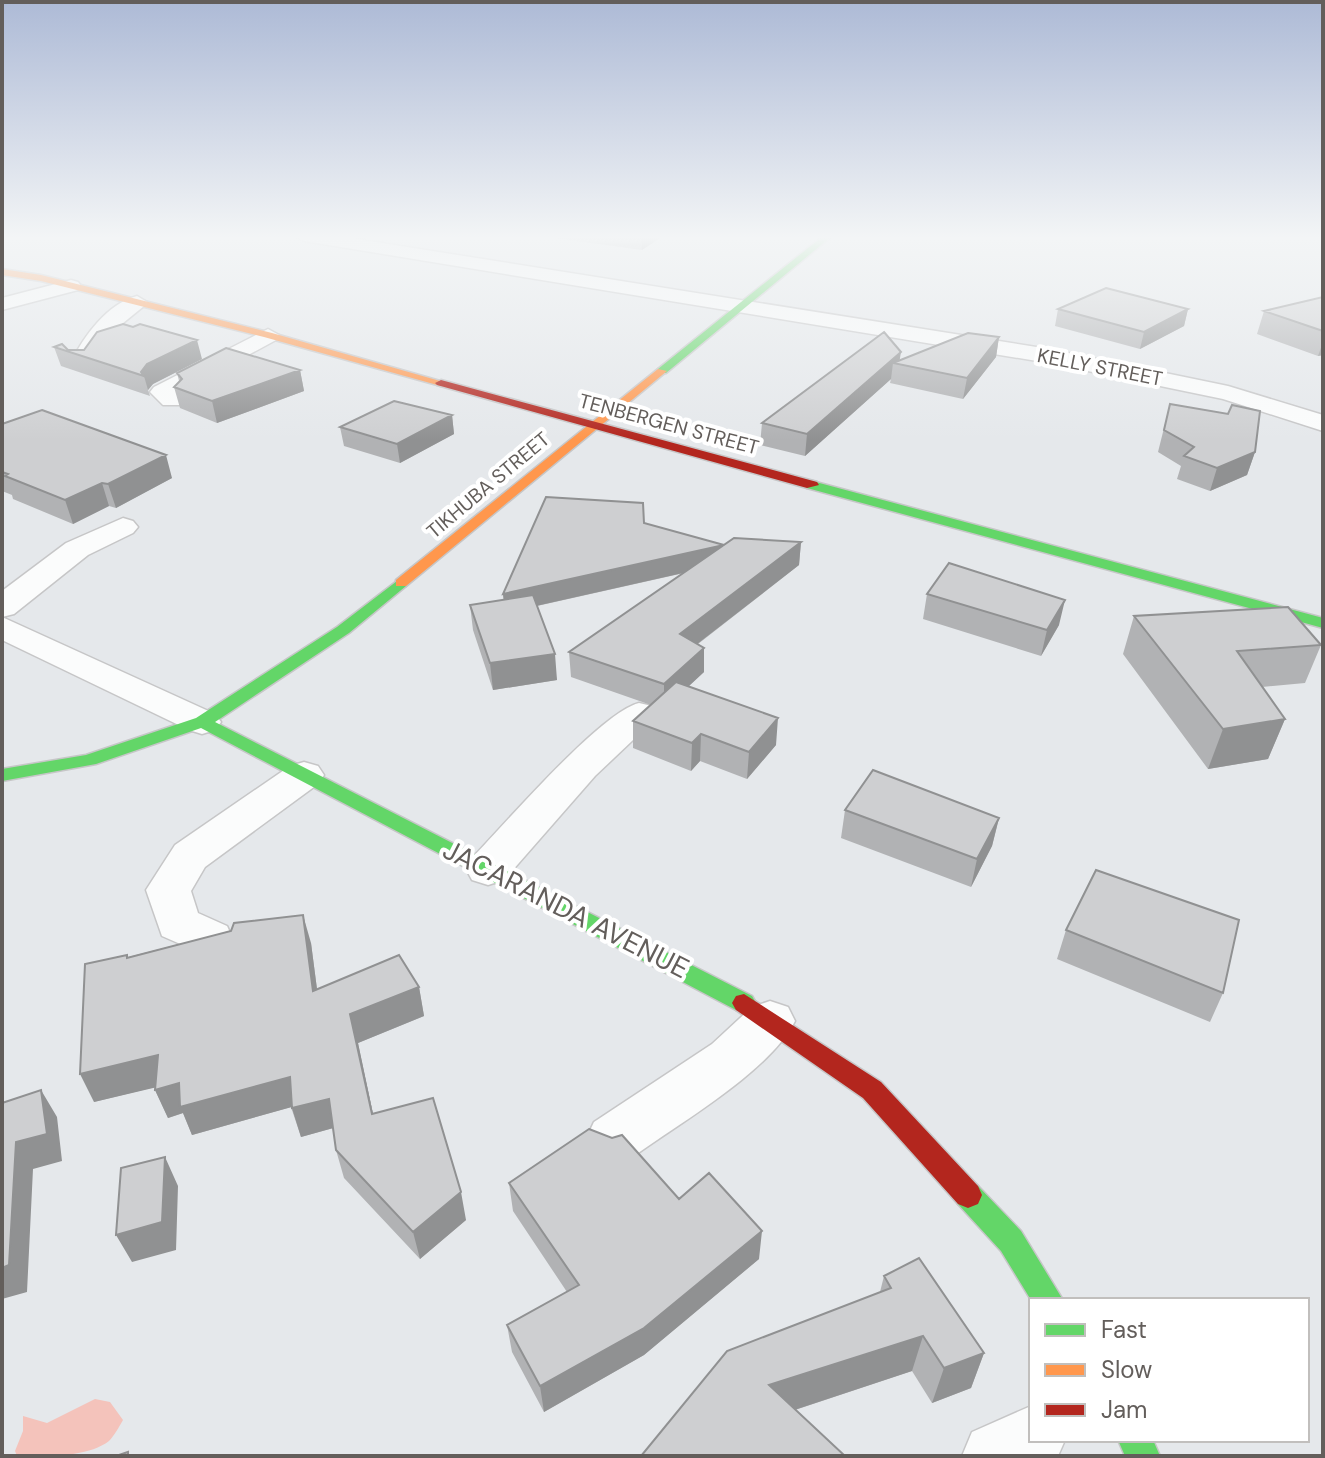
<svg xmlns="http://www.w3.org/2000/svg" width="1325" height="1458" font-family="'DM Sans',sans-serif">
<rect width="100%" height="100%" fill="#e5e8eb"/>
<!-- water -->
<path fill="#f4c3bb" d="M95,1399L110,1402L123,1420C119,1427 114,1436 109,1441C87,1458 45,1456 17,1456L15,1451L23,1431V1416L47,1423Z"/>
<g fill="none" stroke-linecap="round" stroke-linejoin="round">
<defs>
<path id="street" d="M295,236H338L1049,349L1228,386L1323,415V431L1223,399L1049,363L304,241Z
M71,280L78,282L81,286L78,290L2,310V298Z
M137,296L147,302L144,306L112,332L90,367H74L71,362C84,336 107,304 137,296Z
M268,329L279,335L276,340L178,393L184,400L181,405H163L150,392L154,387Z
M123,518L133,521L138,527L133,533L88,555L14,614L2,617V591L66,543Z
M2,617L215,714L221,722L215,730L202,734L189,730L2,640Z
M639,703L652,706L658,714L652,722L595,776L504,880L488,885L472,880L466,869L472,858C505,824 600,713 639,703Z
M304,762L318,766L324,775L318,784L205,867L191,891L198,913L227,926L233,939L227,952L210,957L162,936L146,890L175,845L290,766Z
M770,1001L788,1007L795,1021C769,1072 681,1122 634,1156L614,1164L594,1156L586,1139L594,1122L712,1044L752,1007Z
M1031,1406V1440H1065L1058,1456H962L972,1432Z"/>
<path id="fast" d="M823,236H832L666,373H658V369Z
M812,481L1323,618V628L807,488V482Z
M401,578L406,580V586L349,633L215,722L752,996L756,1003L752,1010L744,1012L736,1010L201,728L96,764L2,781V769L86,755L196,718L337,627Z
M968,1182L978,1186L1021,1231L1063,1300H1031L1001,1251L958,1204L954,1195L958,1186Z
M1118,1440H1153L1160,1456H1125Z"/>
<path id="slow" d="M2,269L41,275L272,333L447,383L441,386L264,337L41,281L2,275Z
M658,369L667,371L406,586H396V580Z"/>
<path id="jam" d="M441,380L817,482L819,485L807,488L437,385L435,383Z
M744,994L881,1082L978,1186L982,1195L978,1204L968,1208L958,1204L863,1098L736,1010L732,1003L736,996Z"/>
</defs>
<!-- street casing -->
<use href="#street" stroke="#c6c6c7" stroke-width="3"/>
<!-- fast casing -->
<use href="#fast" stroke="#c6c6c7" stroke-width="3"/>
<!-- slow casing -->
<use href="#slow" stroke="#c6c6c7" stroke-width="3"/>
<!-- jam casing -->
<use href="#jam" stroke="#c6c6c7" stroke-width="3"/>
<!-- street -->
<use href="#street" fill="#fbfcfc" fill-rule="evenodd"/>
<!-- fast -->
<use href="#fast" fill="#63d668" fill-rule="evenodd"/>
<!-- slow -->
<use href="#slow" fill="#ff974d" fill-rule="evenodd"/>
<!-- jam -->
<use href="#jam" fill="#b3261e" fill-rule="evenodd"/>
</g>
<!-- wall -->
<path fill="#b1b2b4" d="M540,236H663L642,250Z
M1323,297V355L1318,356L1257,334L1264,311Z
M1058,309H1188L1184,326L1140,349L1055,326Z
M999,337L996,357L963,399L890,383L891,379L805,456L760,445L762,423L900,360Z
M54,347L68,350L202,359L153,384L148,390L150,396L61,366Z
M300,370L304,391L217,423L180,408L174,387L179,381L177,373Z
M1170,404L1255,452L1247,475L1210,491L1177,479L1181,466L1158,452Z
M452,415L454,434L400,463L344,446L340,427Z
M2,424L172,478L116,508L109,506L73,524L13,499L12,495L2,491Z
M644,523L724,546L801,542L799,565L698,644L704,672L689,686L776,745L747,779L700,761L691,771L633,748V721L651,705L571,677L569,652L684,573L537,606L557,680L493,690L473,630L470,605L504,600L503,594Z
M927,594L1059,625L1041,656L923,619Z
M1134,616L1321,645L1305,683L1262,687L1285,719L1268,759L1208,769L1123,654Z
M845,810L999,818L992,846L971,887L841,838Z
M1066,930L1223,993L1210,1022L1057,959Z
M231,931L311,943L317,989L419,987L424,1016L358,1043L373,1114L466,1220L420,1259L344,1178L336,1150L333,1128L301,1137L291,1107L192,1135L183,1113L168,1118L155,1090V1087L94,1102L128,957Z
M509,1183L679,1199L759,1259L644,1355L544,1412L512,1352L507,1325L567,1292L513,1211Z
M884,1276L984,1353L971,1388L932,1403L912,1371L795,1410L641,1456L880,1292Z"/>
<!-- shaded-wall -->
<path fill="#909192" d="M641,236H663L642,250Z
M1188,309L1184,326L1140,349L1144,332Z
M999,337L996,357L963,399L967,378Z
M197,340L202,359L153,384L148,390L144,376L141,372L147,364Z
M1323,342V355L1318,356Z
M901,352L899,364L893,363L891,379L805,456L807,434Z
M300,370L304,391L217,423L212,401Z
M452,415L454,434L400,463L397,444Z
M1255,452L1247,475L1210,491L1217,468Z
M166,455L172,478L116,508L108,484Z
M102,483L109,506L73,524L65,500Z
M801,542L799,565L679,658L680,634Z
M724,545L723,564L505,613L503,594Z
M1065,600L1059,625L1041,656L1047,630Z
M704,648V672L664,709V684Z
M555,654L557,680L493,690L490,663Z
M778,718L776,745L747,779L749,752Z
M1285,719L1268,759L1208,769L1223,729Z
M701,734L700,761L691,771L692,743Z
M999,818L992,846L971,887L977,859Z
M303,915L311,943L321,1020L313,991Z
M419,987L424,1016L358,1043L379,1142L350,1014Z
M158,1055L170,1084L94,1102L80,1074Z
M290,1077L299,1105L192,1135L183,1113L168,1118L155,1090L179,1083Z
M41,1090L57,1117L62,1161L33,1169L27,1292L2,1299V1268L16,1142Z
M329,1099L337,1127L301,1137L292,1108Z
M165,1157L178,1186L176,1250L132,1262L116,1235Z
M461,1192L466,1220L420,1259L413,1232Z
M762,1231L759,1259L644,1355L544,1412L540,1386Z
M923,1336L912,1371L764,1420L769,1385Z
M984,1353L971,1388L932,1403L944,1368Z"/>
<!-- building -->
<path fill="#cecfd1" stroke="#909192" stroke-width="2" d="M1106,288L1188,309L1144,332L1058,309Z
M1323,297V331L1264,311Z
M123,324L133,327L140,324L197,340L147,364L141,372L144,376L54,347L62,344L68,350H84L97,332Z
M884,332L901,352L807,434L762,423Z
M968,333L999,337L967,378L893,363Z
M226,348L300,370L212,401L174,387L182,379L177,373Z
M394,401L452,415L397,444L340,427Z
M1170,404L1228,414L1232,405L1260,411L1255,452L1217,468L1184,456L1194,447L1164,430Z
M42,410L166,455L108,484L102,483L65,500L5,476L8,474L2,472V424Z
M546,497L643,503L644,523L724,545L503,594Z
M734,538L801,542L680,634L704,648L664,684L569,652Z
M949,563L1065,600L1047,630L927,594Z
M533,595L555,654L490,663L470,605Z
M1288,607L1321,645L1237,651L1285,719L1223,729L1134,616Z
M676,682L778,718L749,752L701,734L692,743L633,721Z
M873,770L999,818L977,859L845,810Z
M1096,870L1239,920L1223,993L1066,930Z
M303,915L313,991L399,955L419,987L350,1014L372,1114L433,1098L461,1192L413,1232L336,1150L329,1099L292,1108L290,1077L180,1107L179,1083L155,1090L158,1055L80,1074L85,964L127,955V958L231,931L234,923Z
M41,1090L47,1134L16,1142L9,1265L2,1268V1103Z
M589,1129L612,1138L622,1135L679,1199L709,1173L762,1231L644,1328L540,1386L507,1325L579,1285L509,1183Z
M165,1157L162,1222L116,1235L121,1168Z
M919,1258L984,1353L944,1368L923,1336L769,1385L845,1456H641L727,1351L891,1288L884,1276Z
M128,1452V1456H116Z"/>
<!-- sky -->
<linearGradient id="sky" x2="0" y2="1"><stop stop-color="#adbad6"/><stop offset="0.54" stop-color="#f3f5f6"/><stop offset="1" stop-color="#f3f5f6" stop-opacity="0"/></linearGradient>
<rect width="1325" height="440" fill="url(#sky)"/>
<g text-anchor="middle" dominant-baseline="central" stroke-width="8" stroke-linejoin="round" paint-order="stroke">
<!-- far-street labels -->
<g font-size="20" fill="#635e5b" stroke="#fff">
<text transform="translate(1100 367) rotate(11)">KELLY STREET</text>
<text transform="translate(669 424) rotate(15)">TENBERGEN STREET</text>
<text transform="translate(488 485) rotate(-40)">TIKHUBA STREET</text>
</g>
<!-- near-street labels -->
<g font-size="28" fill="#635e5b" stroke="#fff">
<text transform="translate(566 909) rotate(27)">JACARANDA AVENUE</text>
</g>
</g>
<!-- border -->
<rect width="1325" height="1458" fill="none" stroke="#635e5b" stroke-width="8"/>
<!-- legend -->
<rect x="1029" y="1298" width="280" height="144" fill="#ffffff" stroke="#c1bfbd" stroke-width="2"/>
<rect x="1045" y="1324" width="40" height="12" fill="#63d668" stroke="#c1bfbd" stroke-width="2"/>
<text x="1101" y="1338" font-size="24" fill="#635e5b">Fast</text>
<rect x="1045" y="1364" width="40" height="12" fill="#ff974d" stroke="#c1bfbd" stroke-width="2"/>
<text x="1101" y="1378" font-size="24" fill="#635e5b">Slow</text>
<rect x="1045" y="1404" width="40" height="12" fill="#b3261e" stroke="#c1bfbd" stroke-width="2"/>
<text x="1101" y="1418" font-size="24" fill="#635e5b">Jam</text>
</svg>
